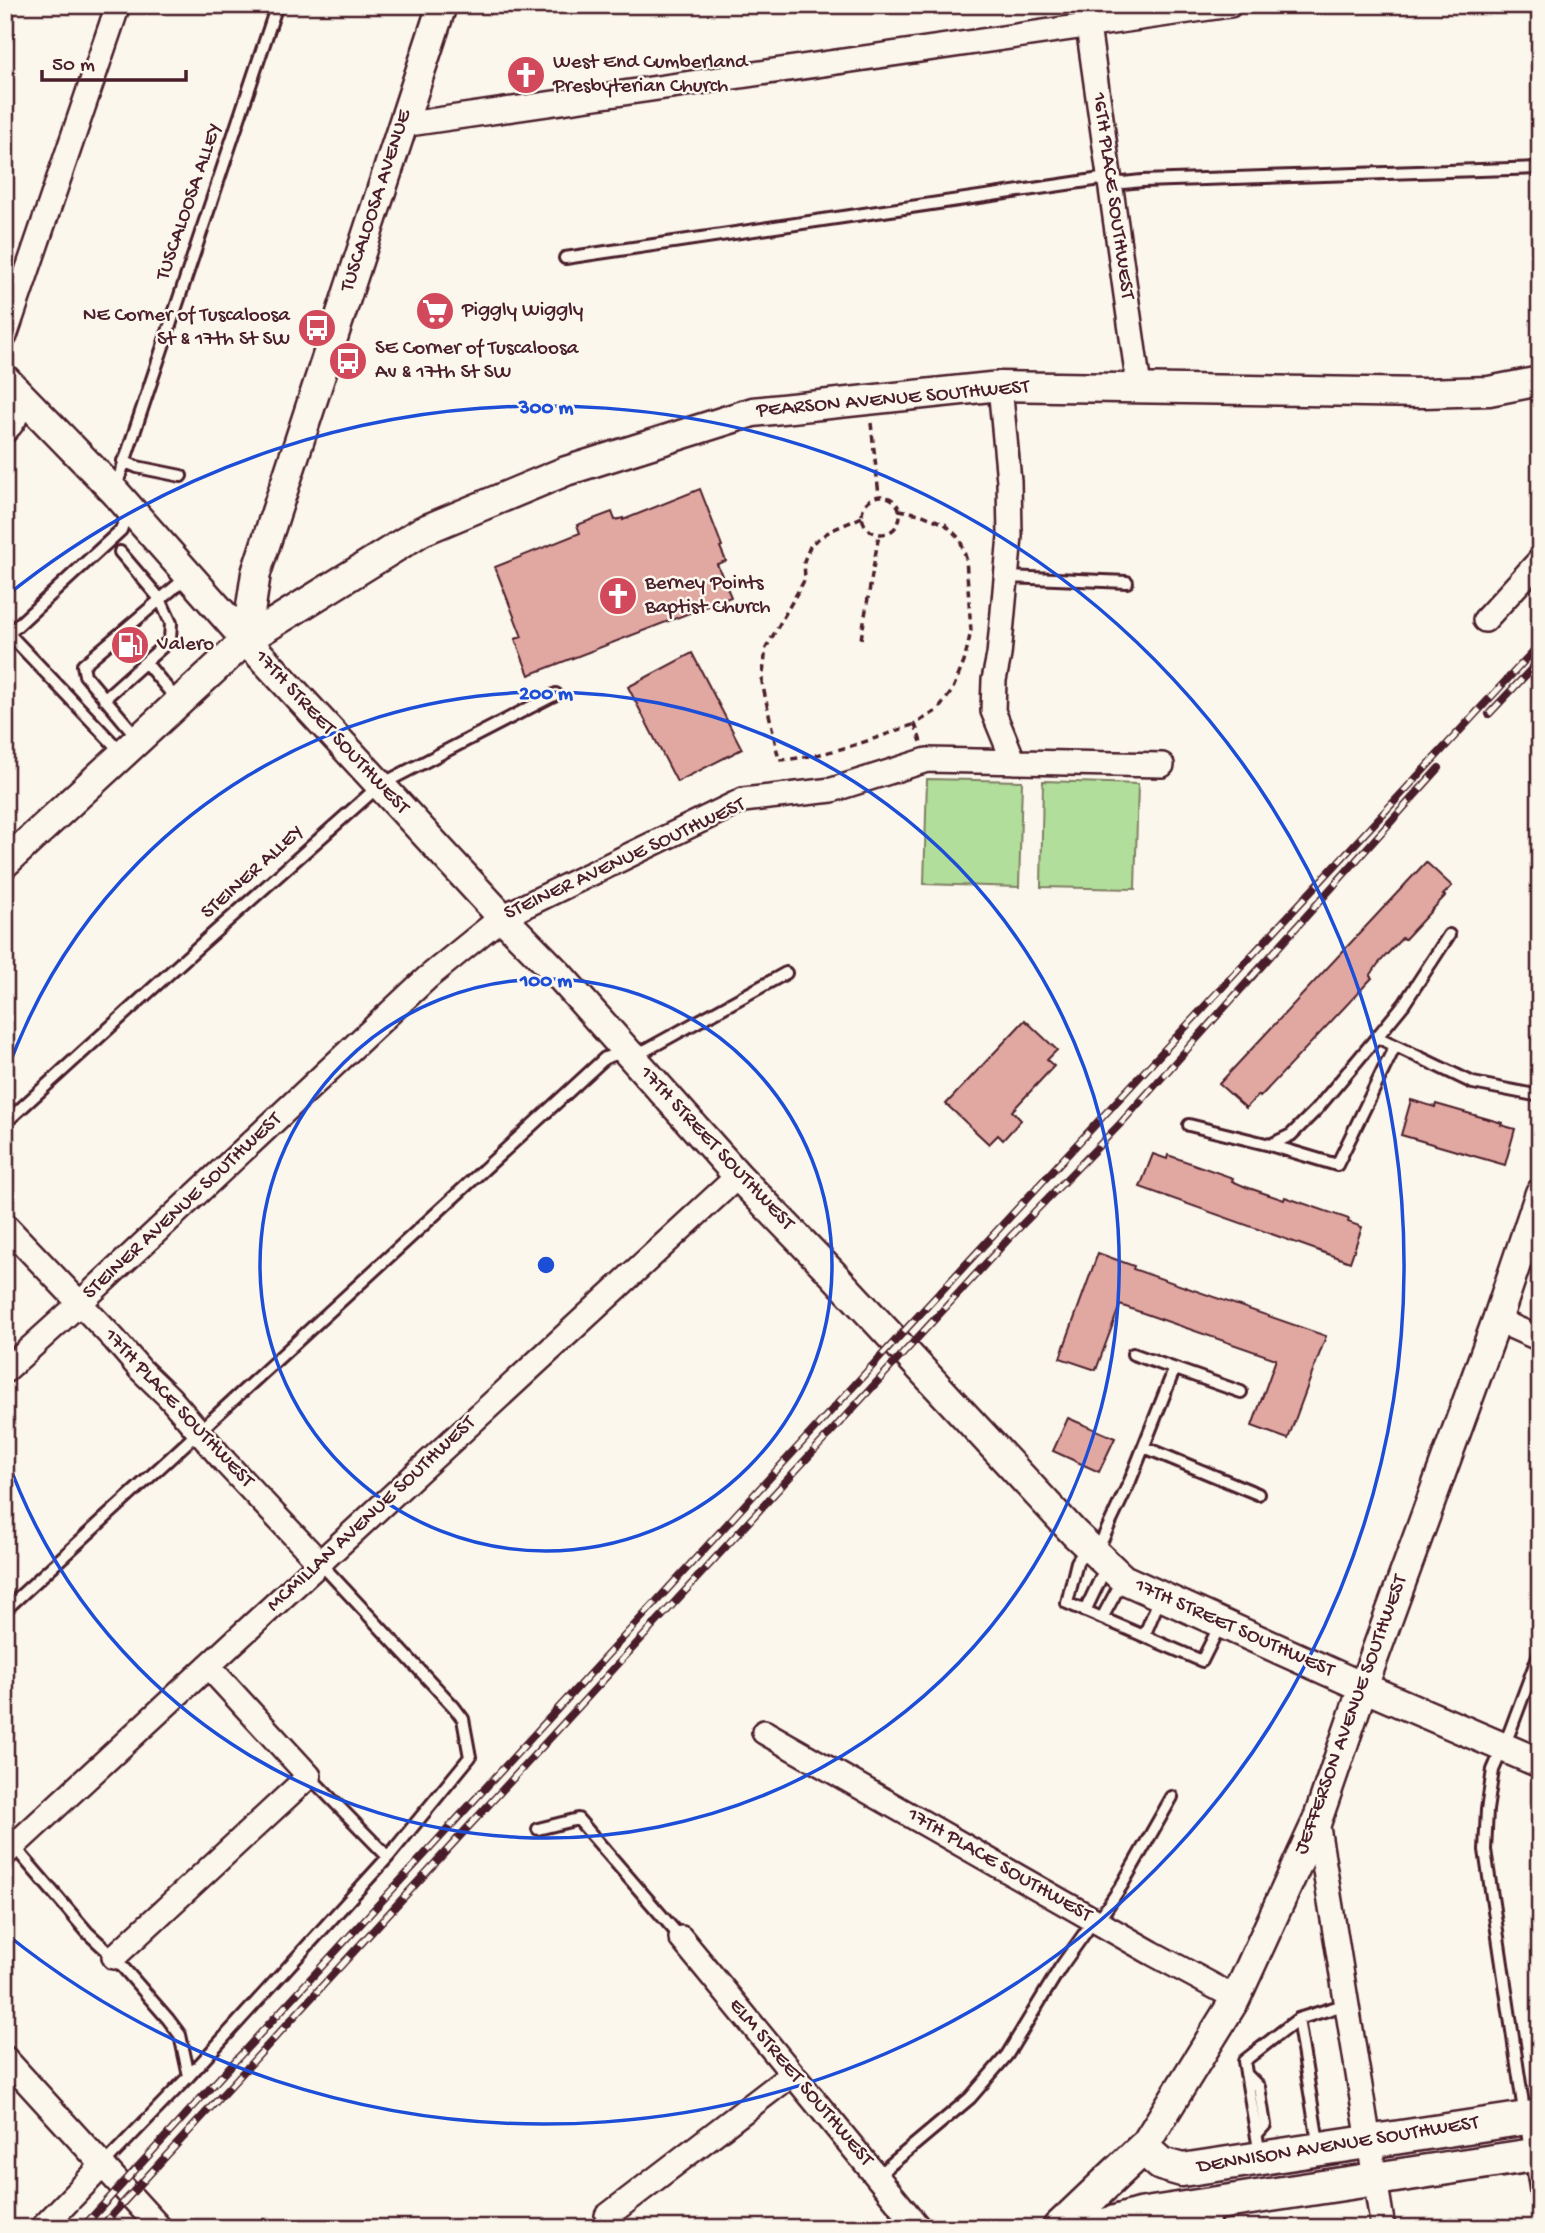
<svg xmlns="http://www.w3.org/2000/svg" width="1545" height="2233" font-family="'Gochi Hand',sans-serif">
<rect width="100%" height="100%" fill="#fbf7ec"/>
<filter id="ink" filterUnits="userSpaceOnUse"><feTurbulence type="fractalNoise" baseFrequency=".0143" numOctaves="2"/><feDisplacementMap in="SourceGraphic" scale="14" xChannelSelector="R" yChannelSelector="G"/><feConvolveMatrix kernelMatrix="1 2 1 2 8 2 1 2 1" color-interpolation-filters="sRGB"/></filter>
<g filter="url(#ink)">
<!-- green -->
<path fill="#b2de9b" stroke="#7e7e63" stroke-width="2" d="M927,779L1022,781L1019,887L924,884Z
M1043,781L1138,784L1135,889L1041,887Z"/>
<!-- building -->
<path fill="#e1a7a1" stroke="#4a1f2b" stroke-width="2" d="M700,489L722,546L720,547L726,561L717,564L731,597L529,675L515,639L522,637L495,567L580,533L577,525L612,512L615,520L623,518V520Z
M692,653L742,749L677,782L628,687Z
M1426,862L1452,886L1443,895L1445,896L1405,939L1402,938L1378,964L1370,976L1372,978L1260,1097L1258,1095L1246,1108L1219,1084Z
M1025,1020L1057,1050L1047,1060L1054,1066L1012,1111L1021,1120L1003,1140L998,1135L989,1144L946,1104Z
M1411,1100L1435,1107L1436,1104L1502,1123L1501,1125L1515,1129L1505,1165L1401,1135Z
M1153,1154L1167,1159L1168,1155L1233,1178L1232,1181L1246,1187L1284,1200L1285,1197L1349,1219L1348,1222L1362,1227L1350,1262L1140,1187Z
M1098,1253L1134,1266L1133,1269L1326,1336L1288,1439L1252,1426L1276,1359L1120,1305L1096,1370L1060,1358Z
M1068,1418L1115,1438L1099,1472L1053,1451Z"/>
<g fill="none" stroke-linecap="round" stroke-linejoin="round">
<defs>
<path id="service" d="M565,258L1101,179L1123,183L1142,181L1540,168
M123,461L137,467L181,476
M116,487L277,5
M1007,577L1127,582
M9,634L123,754
M5,637L121,530L128,510
M146,663L178,701
M104,699L170,640L171,623L160,599L120,552
M137,737L85,675L83,665L188,576
M1377,1037L1404,1004L1449,935
M5,1123L197,948L380,785L556,694
M1189,1125L1270,1145L1291,1135L1316,1110L1377,1037L1473,1083L1540,1096
M1270,1145L1337,1165L1395,1046
M1133,1354L1241,1392
M1144,1447L1258,1494
M1086,1548L1077,1562L1067,1603L1202,1661L1220,1625
M1097,1551L1130,1481L1174,1370
M5,1610L605,1058L625,1051L646,1050L786,973
M1085,1611L1106,1567
M1102,1618L1122,1581
M1144,1636L1160,1598
M1540,1651L1510,1731L1493,1770L1487,1810L1485,1850L1540,2218
M309,1776L388,1857
M538,1829L578,1819L681,1938
M15,1845L23,1857L88,1933L114,1957L168,2019L180,2035L189,2076
M1246,2074L1259,2087L1265,2125L1257,2134
M1319,2148L1298,2019L1347,2004
M1260,2155L1244,2061L1298,2019
M102,2166L189,2076L388,1857L470,1757L463,1719L454,1707L320,1563
M877,2176L970,2098L1007,2055L1060,1968L1089,1927L1104,1912L1122,1885L1172,1797
M1211,2207L1215,2228"/>
<path id="minor" d="M1085,5L1139,387
M402,125L1230,5
M5,336L118,5
M1000,386L1009,481L1010,536L999,655L994,680L993,711L1014,762
M5,431C22,415 20,404 9,385
M1485,620L1540,560
M5,1225L114,1339L140,1369L169,1397L225,1462L320,1563
M1497,1320L1540,1339
M5,1371L80,1303L427,978L502,917L743,800L832,790L927,760L1162,765
M764,1732L1152,1953L1236,1998
M1317,1821L1383,2228
M5,1854L738,1176
M681,1938L919,2228
M114,1957L309,1776L208,1666
M5,2058L160,2228
M607,2216L791,2075
M42,2228L102,2166"/>
<path id="tertiary" d="M5,379L115,492L246,640L502,917L558,974L738,1176L831,1272L1074,1533L1123,1579L1363,1687L1540,1763
M246,640L256,573L442,5
M5,863L246,640L422,531L566,471L753,412L1000,386L1424,393L1489,391L1540,381
M1143,2148L1236,1998L1317,1821L1363,1687L1497,1320L1540,1193"/>
<path id="secondary" d="M1059,2228L1143,2148L1161,2164L1182,2170L1540,2116
M1094,2228L1139,2215L1540,2154"/>
</defs>
<!-- service casing -->
<use href="#service" stroke="#4a1f2b" stroke-width="16"/>
<!-- minor casing -->
<use href="#minor" stroke="#4a1f2b" stroke-width="28"/>
<!-- tertiary casing -->
<use href="#tertiary" stroke="#4a1f2b" stroke-width="33"/>
<!-- secondary casing -->
<use href="#secondary" stroke="#4a1f2b" stroke-width="37"/>
<!-- path -->
<path stroke="#4a1f2b" stroke-width="3.5" stroke-dasharray="7 5" stroke-linecap="butt" d="M871,423L879,495
M862 515a19 19 0 1 1 38 0a19 19 0 1 1-38 0Z
M899,510L920,514L945,524L960,539L966,558L971,631L964,662L952,691L938,710L915,724L921,742
M862,517L830,531L811,544L804,561L805,579L766,648L762,682L779,760C826,757 871,740 915,724
M861,639L879,534"/>
<!-- service -->
<use href="#service" stroke="#fbf7ec" stroke-width="10"/>
<!-- minor -->
<use href="#minor" stroke="#fbf7ec" stroke-width="23"/>
<!-- tertiary -->
<use href="#tertiary" stroke="#fbf7ec" stroke-width="28"/>
<!-- secondary -->
<use href="#secondary" stroke="#fbf7ec" stroke-width="32"/>
<defs>
<path id="rail" d="M1489,714L1540,660
M82,2228L895,1341L1540,644
M100,2228L1012,1235L1121,1123L1439,768"/>
</defs>
<!-- rail casing -->
<use href="#rail" stroke="#4a1f2b" stroke-width="8"/>
<!-- rail -->
<use href="#rail" stroke="#fbf7ec" stroke-width="5" stroke-dasharray="16" stroke-linecap="butt"/>
</g>
</g>
<!-- distance rings -->
<g fill="none" stroke="#1d4ed8" stroke-width="3.5">
<circle cx="546" cy="1265" r="286"/>
<path d="M6 1074A573 573 0 1 1 6 1456"/>
<path d="M5 597A859 859 0 1 1 5 1933"/>
</g>
<!-- icons -->
<defs>
<symbol id="church-disc" viewBox="-11 -11 22 22"><circle r="9.5" fill="#d1495b" stroke="#fbf7ec"/><path d="M-1.2-6h2.4v3.5h3.3v2.4h-3.3V6h-2.4V-.1h-3.3v-2.4h3.3Z" fill="#fff"/></symbol>
<symbol id="supermarket-disc" viewBox="-11 -11 22 22"><circle r="9.5" fill="#d1495b" stroke="#fbf7ec"/><path d="M-6-5.5h2.5l.6 2H6L4.5 2H-2.5L-4.4-4H-6ZM-1.5 3.2a1.3 1.3 0 1 0 .1 0ZM3 3.2a1.3 1.3 0 1 0 .1 0Z" fill="#fff"/></symbol>
<symbol id="bus-disc" viewBox="-11 -11 22 22"><circle r="9.5" fill="#d1495b" stroke="#fbf7ec"/><path d="M-5-6H5V4H4V6H2V4H-2V6H-4V4H-5ZM-3.5-4V0h7V-4ZM-3.5 1.2v1.5H-2V1.2ZM2 1.2v1.5H3.5V1.2Z" fill="#fff"/></symbol>
<symbol id="fuel-disc" viewBox="-11 -11 22 22"><circle r="9.5" fill="#d1495b" stroke="#fbf7ec"/><path d="M-5.5-6h7V0h2V4h1.3V-2.5L3-4.5l.8-.8L6-3V5H2.5V1h-1V6h-7ZM-4.2-4.7v3.2H.2V-4.7Z" fill="#fff"/></symbol>
</defs>
<g fill-rule="evenodd">
<use href="#church-disc" x="504" y="53" width="44" height="44"/>
<use href="#supermarket-disc" x="413" y="289" width="44" height="44"/>
<use href="#bus-disc" x="295" y="306" width="44" height="44"/>
<use href="#bus-disc" x="326" y="339" width="44" height="44"/>
<use href="#church-disc" x="596" y="574" width="44" height="44"/>
<use href="#fuel-disc" x="108" y="623" width="44" height="44"/>
</g>
<g text-anchor="middle" dominant-baseline="central" stroke-width="5" stroke-linejoin="round" paint-order="stroke">
<!-- poi labels -->
<g font-size="21" fill="#4a1f2b" stroke="#fbf7ec" text-anchor="start">
<text x="553" y="63">West End Cumberland<tspan x="553" dy="24">Presbyterian Church</tspan></text>
<text x="462" y="311">Piggly Wiggly</text>
<text x="290" y="316" text-anchor="end">NE Corner of Tuscaloosa<tspan x="290" dy="24">St &amp; 17th St SW</tspan></text>
<text x="375" y="349">SE Corner of Tuscaloosa<tspan x="375" dy="24">Av &amp; 17th St SW</tspan></text>
<text x="645" y="584">Berney Points<tspan x="645" dy="24">Baptist Church</tspan></text>
<text x="157" y="645">Valero</text>
</g>
<!-- street labels -->
<g font-size="21" fill="#4a1f2b" stroke="#fbf7ec">
<text transform="translate(1112 196) rotate(82)">16TH PLACE SOUTHWEST</text>
<text transform="translate(377 201) rotate(-72)">TUSCALOOSA AVENUE</text>
<text transform="translate(190 202) rotate(-71)">TUSCALOOSA ALLEY</text>
<text transform="translate(893 400) rotate(-5)">PEARSON AVENUE SOUTHWEST</text>
<text transform="translate(331 733) rotate(47)">17TH STREET SOUTHWEST</text>
<text transform="translate(625 860) rotate(-25)">STEINER AVENUE SOUTHWEST</text>
<text transform="translate(253 873) rotate(-42)">STEINER ALLEY</text>
<text transform="translate(716 1149) rotate(47)">17TH STREET SOUTHWEST</text>
<text transform="translate(183 1207) rotate(-43)">STEINER AVENUE SOUTHWEST</text>
<text transform="translate(178 1409) rotate(47)">17TH PLACE SOUTHWEST</text>
<text transform="translate(372 1515) rotate(-43)">MCMILLAN AVENUE SOUTHWEST</text>
<text transform="translate(1234 1629) rotate(24)">17TH STREET SOUTHWEST</text>
<text transform="translate(1352 1715) rotate(-70)">JEFFERSON AVENUE SOUTHWEST</text>
<text transform="translate(999 1866) rotate(30)">17TH PLACE SOUTHWEST</text>
<text transform="translate(800 2083) rotate(50)">ELM STREET SOUTHWEST</text>
<text transform="translate(1338 2146) rotate(-9)">DENNISON AVENUE SOUTHWEST</text>
</g>
</g>
<circle cx="546" cy="1265" r="10" fill="#1d4ed8" stroke="#fbf7ec" stroke-width="3.5"/>
<g font-size="21" text-anchor="middle" font-weight="bold" fill="#1d4ed8" stroke="#fbf7ec" stroke-width="5" stroke-linejoin="round" paint-order="stroke">
<text x="546" y="413">300 m</text>
<text x="546" y="699">200 m</text>
<text x="546" y="986">100 m</text>
</g>
<!-- margin -->
<rect width="1545" height="2233" fill="none" stroke="#fbf7ec" stroke-width="28"/>
<rect x="14" y="14" width="1517" height="2205" fill="none" stroke="#4a1f2b" stroke-width="2.5" filter="url(#ink)"/>
<!-- scale -->
<path d="M42 70v10h144v-10" fill="none" stroke="#4a1f2b" stroke-width="3.5"/>
<text x="52" y="70" font-size="21" fill="#4a1f2b" stroke="#fbf7ec" stroke-width="5" paint-order="stroke">50 m</text>
</svg>
